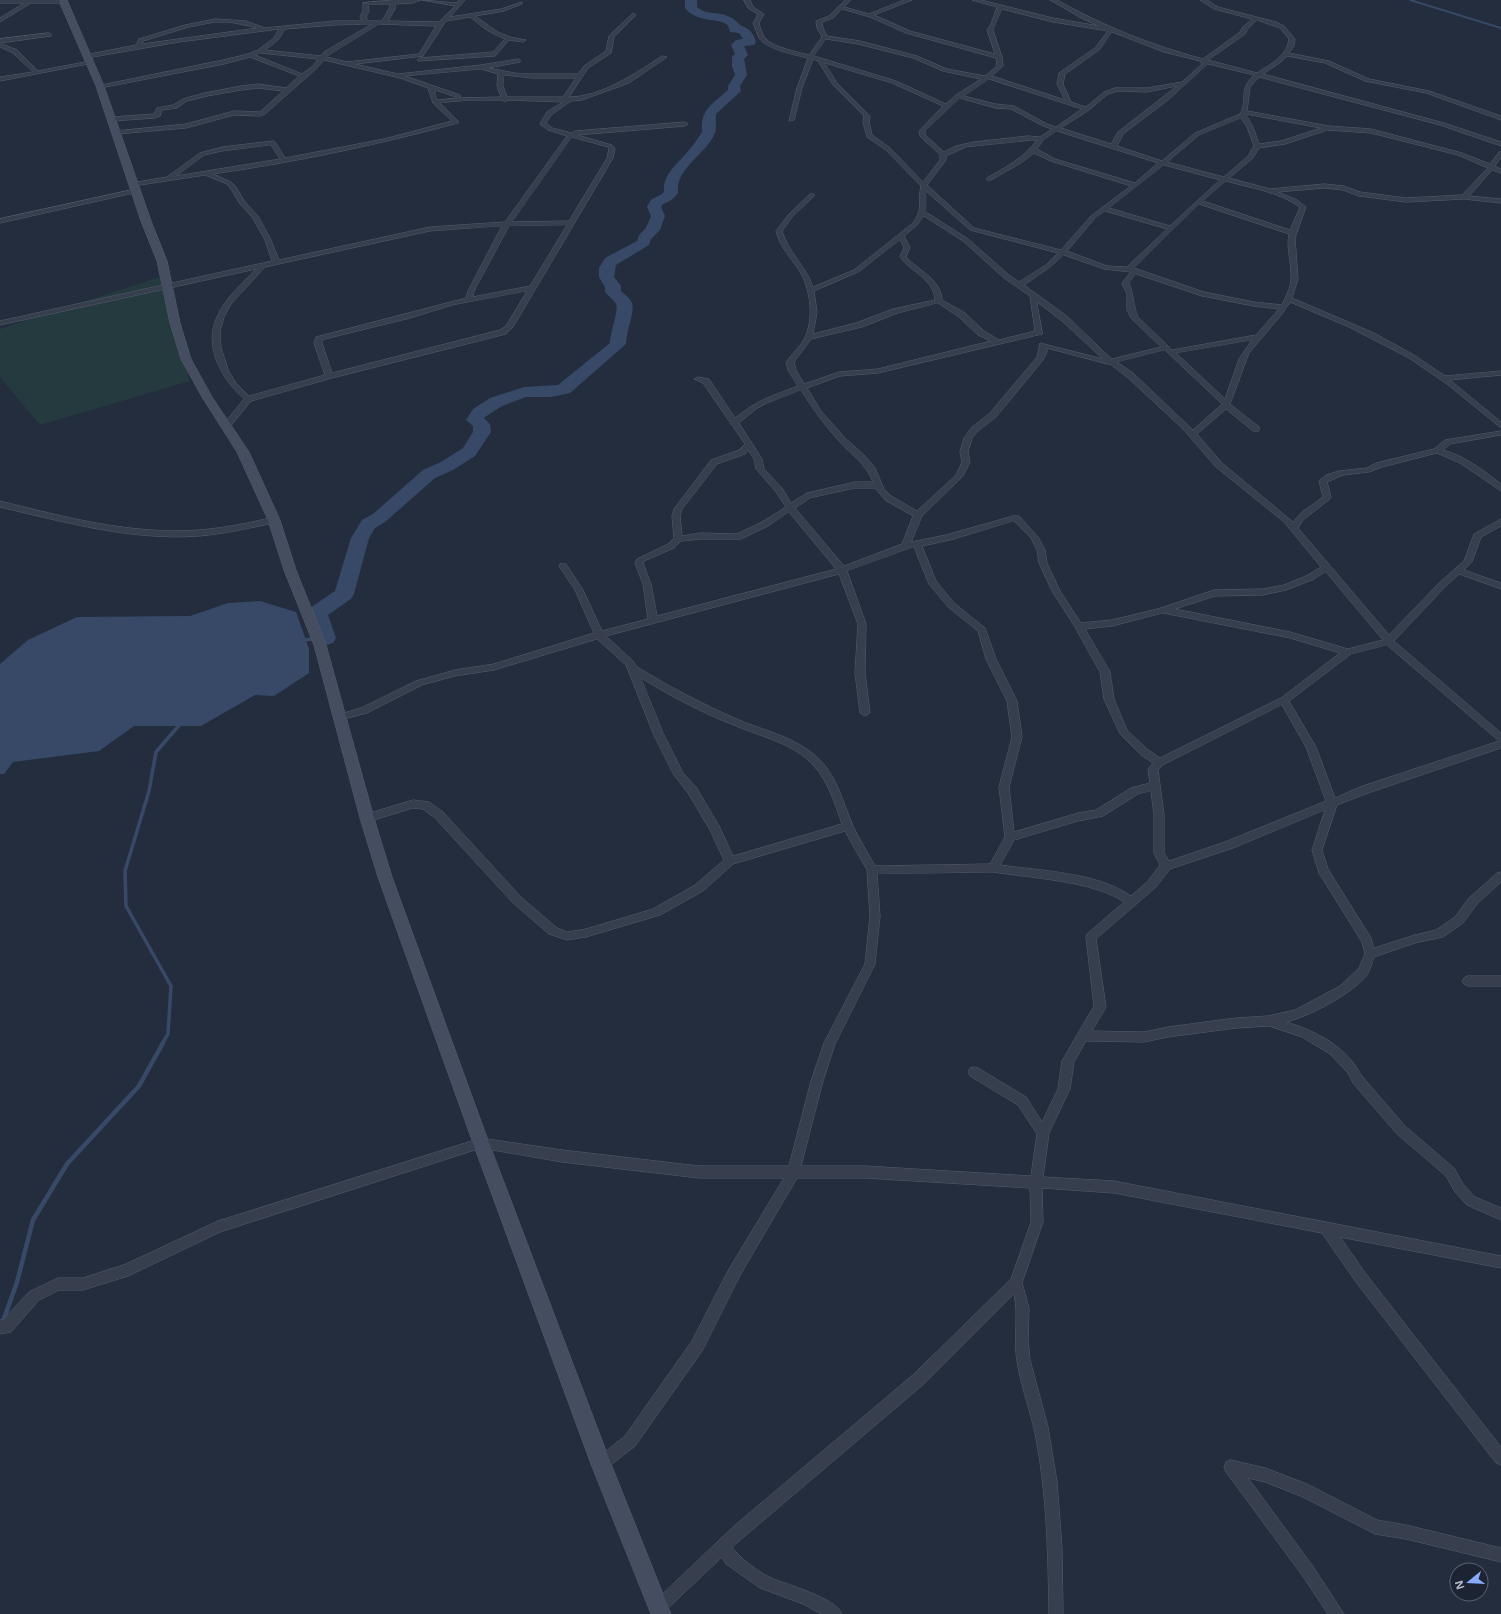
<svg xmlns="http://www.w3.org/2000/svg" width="1501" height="1614" font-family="'Open Sans',sans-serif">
<rect width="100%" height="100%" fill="#232d3e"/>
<!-- green -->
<path fill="#253a3f" d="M163,276L190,381L40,425L0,377V329Z"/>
<!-- water -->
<path fill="#384968" d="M260,601L296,612L309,649V673L274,696L255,695L201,726H134L99,751L13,762L4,774H0V664L28,640L77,617L190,616L228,603Z"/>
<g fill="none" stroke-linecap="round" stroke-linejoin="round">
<!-- stream-far2 -->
<path stroke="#384968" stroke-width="2" d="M1410,0L1501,28"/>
<!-- stream-far1 -->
<path stroke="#384968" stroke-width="3.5" d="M302,640L326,638
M162,1044L168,1034L171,986L126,906L125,871L149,791L156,752L182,722"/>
<!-- stream -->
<path stroke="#384968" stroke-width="4.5" d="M0,1330L17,1282L33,1220L67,1164L139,1086L163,1043"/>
<!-- river -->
<path fill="#384968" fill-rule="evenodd" d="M685,0H697V7C707,16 719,11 730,17C735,19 739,25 742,26C750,29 754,34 756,42L754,45L744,46L748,55L744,59L747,75L740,86L741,91L716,114C715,120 717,128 715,133C706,155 675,168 678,193C674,199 670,201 663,204L661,207L665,216L660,230L651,239L649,245L616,265L614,277L621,286V291C624,294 630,298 632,303C635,312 626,332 626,344L570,393L551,397H526L502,406L485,417L484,418L490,424L491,432L475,456L453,470L435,478L385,522L375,528L369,538L354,594L351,599L328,615L336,638L333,643L326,645L319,643L307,613L310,608L335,591L351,538L362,520L373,514L423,470L441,462L463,448L473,432V426L466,420L473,409L490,398L524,387L558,385L610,343C610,333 619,311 616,304C614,300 608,296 605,292V287L599,277V268L605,258L637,241L639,235L646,228L651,216L647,207C653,194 656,200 664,192C662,174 679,163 689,150C694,144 698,138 702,132C700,109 713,104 728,90V86L735,75L732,66V57L735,54L731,45L736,40L743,39L739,33L730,32C729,30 729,28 728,26C722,17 697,24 685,8Z"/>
<defs>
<path id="street" d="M0,0H65L66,1L63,3H31L0,22V18L24,3H0Z
M393,0H421L413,3L395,4V9L388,21L439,22L455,6L422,0L457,3L459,0H465L450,17L501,9L522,2V4L504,11L475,16L498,32L510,37L526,40L523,42L509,40L495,56L418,61L417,60L420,58L493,52L505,39L488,31L470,17L446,21L423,56L355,64L398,74L481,65L518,59L520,60V62L488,68L520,74H578L584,66L606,51L609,36L633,13L636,15L614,37L611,53L588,68L569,97C601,97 636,73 662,56L667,57L629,83L582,100L571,101L551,115L546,123L552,128L572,133L575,131L685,122L688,124L685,126L577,135L612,145L615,149L613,158L513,327L506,334L332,378L251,401L229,428H226L222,426L244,399C222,380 203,346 217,317C225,298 242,284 256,269L0,325V321L272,261L265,240L252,217L240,204L231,189L227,184L205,175L133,186L130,184L131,183L167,177L200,153L222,147L273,141L275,142L285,158L384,139L452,121L433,103L428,88L400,78L324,60L317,68L265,114L260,116L234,115L186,128L117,134L115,133V131L186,124L234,111L260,112L283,91L258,88L241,90L207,96L187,101L177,108L162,110L160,116L155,118L112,121L109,119L112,117L154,114L157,108L173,105L183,99L204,93L241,86L258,84L286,88L299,76L250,57L224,64L100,88L97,86L223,60L248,54L258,50L274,38L279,29L179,42L87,58L84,56L85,55L136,45L139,39L185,25L215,19L246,21L265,28L334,21H362L360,17L363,11V3ZM378,4H390L389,9L382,21H368L366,17L369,11L368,5ZM215,22H230L258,28L142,44L143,41L189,27ZM372,24L324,52L321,56L265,50L278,40L285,29L334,25ZM379,24L436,26L419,54L347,62L326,57ZM261,53L318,59L313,66L302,74L255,55ZM481,69L498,74L497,86L501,97L459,98L461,96L460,95L405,76ZM504,75L532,78H576L563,97H507L503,86ZM435,90L456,97L458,98L437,100ZM470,100H502L505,102L508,100L563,102L547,112L540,124L548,130L567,136L505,222L430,227L279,260L271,240L258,216L245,202L236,187L231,182L213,174C296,162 377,145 458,123V121L440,103ZM572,137L608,147L609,149L607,158L569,221L512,222ZM271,145L280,159L176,176L204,155L222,151ZM567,225L530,286L473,297L474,291L509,226ZM502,226L468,291L466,298L316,337L314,343L325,375L249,396L236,383L229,372L221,348L220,332L224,317L231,304L265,267L430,231ZM527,291L506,326L500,330L332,373L322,343V340L329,338L410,318L452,305Z
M744,0H750L753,7L764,14L759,23C760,27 762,34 765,38C772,47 797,52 809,55L822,37L817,28L816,21L829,16L845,0H851L844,7L869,14L904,0H912L874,15L910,31L995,54L987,30L991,24L997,7L972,0H981L1053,18L1099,26L1083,19L1050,0H1057C1103,26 1151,45 1203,59L1240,32L1242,28L1252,19L1214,9L1200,0H1207L1218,7L1276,22L1284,26L1295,39L1294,46L1289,53L1329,61L1369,79L1429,91L1501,116V120L1426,93L1365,81L1325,63L1287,56L1281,62L1263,74L1444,123L1501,142V146L1440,125L1259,77L1250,87L1247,111L1329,126L1371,129L1462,153L1490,164L1499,152L1501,151V157L1495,166L1501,169V173L1492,170L1469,196L1501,199V203L1464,199L1406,202L1359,196L1343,190L1324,188L1278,192L1297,200L1306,207L1295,238L1298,279L1292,298L1374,333L1414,355L1445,376L1501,371V375L1450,380L1501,422V428L1447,384L1409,358L1349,327L1290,302L1282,314L1249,353L1230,404L1259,427V431H1253L1226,409L1197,434L1222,463L1293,522L1302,512L1323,497L1319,481L1326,475L1339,471L1367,468L1376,463L1434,449L1445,440L1501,431V435L1450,444L1443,450C1465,456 1483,470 1501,484V491L1460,463L1437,453L1382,467L1369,472L1343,475L1327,482L1331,497L1330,499L1303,520L1298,528L1389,635L1439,583L1464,561L1474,534L1501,519V526L1481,537L1472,562L1464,570L1501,583V589L1459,574L1445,587L1394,641L1501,733V748L1368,793L1337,805L1322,850L1328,869L1371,938L1374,948L1415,935L1436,930L1455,917L1469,898L1497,873L1501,872V882L1477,904L1463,923L1443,937L1415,943L1374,957C1372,963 1370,970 1367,975C1352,994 1310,1016 1286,1022C1316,1031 1346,1046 1361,1075L1405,1126L1454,1168L1463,1184L1475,1197L1501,1208V1220L1467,1205L1455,1192L1446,1176L1397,1134L1353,1083L1348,1073L1330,1054L1302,1037L1269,1026L1236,1028L1168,1037L1144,1042L1086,1041L1074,1062L1070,1089L1049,1133L1043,1177L1114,1181L1501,1256V1268L1340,1237L1366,1274L1501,1447V1465L1496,1463L1356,1282L1322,1233L1114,1193L1042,1188L1043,1222L1022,1283L1029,1308L1028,1340L1030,1360L1048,1427L1057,1482L1062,1548L1063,1614H1049C1048,1555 1047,1496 1036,1438C1031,1412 1021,1387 1017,1361C1013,1339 1019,1316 1014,1294L924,1384L732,1547C738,1557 760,1573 771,1578C788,1585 836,1598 842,1614H821L803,1604L760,1588L726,1564L722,1557L664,1612L660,1614L654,1612L652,1607L654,1602L734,1526L914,1374L1011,1279L1031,1222L1030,1188L865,1178H797L739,1277L702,1351L635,1446L606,1469L601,1471L596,1469L594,1464L596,1459L625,1436L692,1341L729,1269L784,1178H699L562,1162L481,1148L220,1232L128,1276L83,1290H59L39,1300L11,1332L0,1334V1320H3L29,1292L58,1278H83L126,1264L218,1221L481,1138L562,1150L699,1166H789L811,1081L824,1043L865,964L870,916L867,870L845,831L733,864L703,891L660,915L586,937L567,940L549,934L513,903L435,818L423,809L413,808L367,822L363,821L362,818L363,815L413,800L429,802L443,812L521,897L557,928L567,932L586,929L653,909L695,885L724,860L710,830L688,793L674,775L653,733L626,665L597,639L494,670L455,676L422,685L367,713L340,720L335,717L337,715L361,708L416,681L455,670L494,664L594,633L575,590L559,566L560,564H566L583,590L602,631L648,619L643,584L635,563L637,559L668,544L674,538L672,516L674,509L711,460L739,450L745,444L703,383L694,379L698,377L709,379L735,418C757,400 772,396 798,386L788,370L786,362C793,353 802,345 806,335C814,315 810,288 799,270C790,257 780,247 776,231L789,214L810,194H814V196L793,216L782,231C788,252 806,266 813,287L854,270L913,223C924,207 917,203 921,186L886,150L867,137L863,122L864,116L833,85L818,61L813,59L802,88L794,120L789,121L797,88L808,58C795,55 766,49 759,38C757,33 755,28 753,23L758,14L749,9ZM842,9L870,17L906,33L996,58L997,66L985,76L947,69L917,56L860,41L827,36L823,28L822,22L833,18ZM1002,9L1053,22L1108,31L1095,48L1059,73L1057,84L1065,100L992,76L1003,66L1002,57L993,30ZM1257,20L1280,28L1289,39C1287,56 1271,64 1257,73L1208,60L1245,34L1247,30ZM1112,32L1164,52L1200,61L1202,64L1182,82L1147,88H1115L1104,92L1086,107L1071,102L1063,84L1065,74L1099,50ZM826,39L858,44L913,58L943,71L981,79L956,95L946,104L896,81L814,56ZM825,63L892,83L943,106L919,131L920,136L940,155V160L923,182L890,148L872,135L869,122L870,116L837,83ZM1208,64L1254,75C1238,90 1248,100 1240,114L1195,133L1162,161L1117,146L1123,134L1168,100ZM989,79L1082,109L1056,127L1047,124L1014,106L995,104L964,96ZM1177,86L1118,132L1111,144L1061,128L1089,110L1108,94L1118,91L1147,92ZM960,98L995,108L1011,109L1043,126L1052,129L1040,137L1028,136L974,142L956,146L944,152L925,135V131ZM1246,114L1321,128L1281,141L1259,144L1253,127ZM1241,118L1247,127L1254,146L1248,156L1224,177L1167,162L1199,135ZM1328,130L1371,133L1458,155L1488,168L1462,195L1406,198L1360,192L1344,186L1324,184L1270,189L1229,178L1253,158L1259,148L1285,144ZM1057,131L1158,163L1135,183L1055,159L1037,149L1043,140ZM1032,140H1037C1024,158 1006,167 987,178V180H991L1021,163L1034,153L1051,161L1131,186L1091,216L1061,250L974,228L927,185L946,160V156L966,147ZM1164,165L1220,180L1170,226L1109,208ZM1226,181C1251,188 1279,192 1300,207L1290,230L1203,201ZM926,191L970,230L1058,253L1046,265L1019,282L1009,275L968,239L926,212ZM1199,204L1289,234C1286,249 1292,263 1291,278C1291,288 1286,296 1282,305L1254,302L1204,292L1134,268ZM1105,211L1167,229L1127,267L1107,266L1067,251L1095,218ZM924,216L963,241L1004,278L1030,296L1035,331L999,340L984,331L965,313L942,300C941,279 919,271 906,257L910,247L904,236L917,225ZM900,240L904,247L900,257C911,272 934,279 935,300L893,309L856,323L813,334L817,312L814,291L858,272ZM1064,255L1104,269L1131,272L1122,283L1127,294V310L1131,318L1161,347L1112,359L1103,351L1068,317L1024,285L1050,267ZM1136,274L1202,296L1254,306L1279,309L1256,335L1172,350L1138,317C1133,306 1134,295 1129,283ZM1037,302L1062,321L1103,359L1040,343L1037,357L990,413L972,427L964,438L960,452L962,462L956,475L917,511L891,496L884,489L875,468L865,456L845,438L821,411L807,388L840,376L878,373L1042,334ZM938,303L959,317L978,335L991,341L878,369L839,372L804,384L796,370L794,362L811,339L862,327L898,313ZM1252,340L1239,359L1225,399L1176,353ZM1047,348L1107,364H1110L1127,377L1183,429L1216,467L1284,522L1321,567L1306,576L1284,585L1263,589L1214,590L1161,608L1112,620L1081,623L1060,591L1047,563L1045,550L1038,537L1019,516H1013L946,535L911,542L922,516L963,476L970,462L968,452L972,438L978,431L996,417L1043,360L1047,352ZM1165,350L1222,404L1193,430L1133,373L1117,362ZM801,390C812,408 824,424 838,440C852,456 865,462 873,482H855L807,493L791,503L782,488L764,469L762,459L739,423L756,409L767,403ZM748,450L754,459L756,469L776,492L786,507L762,522L737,534L701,533L682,536L680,516L682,509L717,464L745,454ZM855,488H875L885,500L913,516L902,544L844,566L795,508L810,498ZM789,512L836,569L657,616L651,584L643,563L644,561L674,548L681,541L701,539H741L768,526ZM1014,521L1031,538L1037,550L1039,563L1052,591L1075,627L1100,672L1104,699L1120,734L1141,755L1153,763L1148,769L1150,783L1131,788L1096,810L1078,813L1014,832L1009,787L1022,737L1017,701L996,659L985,628L954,603L936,581L922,546L950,540ZM914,547L929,584L948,607L978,631L986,659L1007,701L1012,737L999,787L1005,837L990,864L875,866C868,853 859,839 853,826C843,803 838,779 821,761C799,738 768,732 739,720C704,705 670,687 637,667L633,661L606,636L839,574L858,624L855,673L860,713L865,716L870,713L865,673L866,624L847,571ZM1326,572L1383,640L1348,649L1290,632L1175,609L1215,596L1263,595L1286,590L1312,580ZM1163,613L1290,638L1340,653L1281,698L1160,758L1147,749L1127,730L1114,699L1110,672L1085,629L1112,626ZM1387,645L1499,741L1360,787L1335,798L1316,747L1289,701L1351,654ZM641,678C671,696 702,713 734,725C761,737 794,743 814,766C829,783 835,804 842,824L733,856L719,826L696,787L683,773L663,733ZM1282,705L1306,747L1326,801L1225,842L1169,861L1164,853V815L1158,770L1163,765ZM1151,791L1154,815V853L1160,865L1148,881L1131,896C1097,872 1041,871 1000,865L1014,840L1078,821L1103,816L1138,794ZM1325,810L1312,850L1319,873L1362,942L1365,954L1359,968L1340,986L1295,1010L1268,1016L1236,1018L1168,1027L1144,1032L1092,1031L1106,1007L1096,939L1156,887L1170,869L1233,848ZM993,872C1031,878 1093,881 1124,902L1087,934L1086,937L1094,1006L1062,1061L1058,1089L1042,1122L1026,1097L978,1068L974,1067L970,1068L968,1072L970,1076L1018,1105L1037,1134L1031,1176L865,1166H801L823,1081L835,1044L875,964L880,916L877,874Z
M49,33L51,34V36L0,43V39Z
M0,43L17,50L38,71L90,61L93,63L0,81V77L33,72L13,53L0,47Z
M136,189L139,191L138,192L0,223V219Z
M0,501C64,517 132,535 199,530C224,528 249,523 274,517L278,520L274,523C249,528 224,534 199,536C132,541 64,522 0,507Z
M1468,976H1501V986H1468L1464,984L1462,981L1464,978Z
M1231,1460L1265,1468L1307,1484L1377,1520L1406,1525L1501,1548V1562L1406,1539L1375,1534L1303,1497L1265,1482L1248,1478L1312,1565L1344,1614H1328L1302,1575L1226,1472L1224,1467L1226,1462Z"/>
<path id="secondary" d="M59,0H67L104,86L151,221L167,261L180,323L191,359L212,397L249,452L280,520L296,570L326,645L374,818L392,877L489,1143L611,1464L671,1614H651L591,1464L473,1143L378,877L360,818L314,645L284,570L268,520L237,452L202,397L181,359L170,323L157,261L141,221L96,86Z"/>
</defs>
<!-- street casing -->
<use href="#street" stroke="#555d6c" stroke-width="1"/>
<!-- secondary casing -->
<use href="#secondary" stroke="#555d6c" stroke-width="1"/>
<!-- street -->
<use href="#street" fill="#373f4e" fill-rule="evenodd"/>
<!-- secondary -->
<use href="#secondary" fill="#454e61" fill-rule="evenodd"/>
</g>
<!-- north arrow -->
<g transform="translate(1469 1582) rotate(252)"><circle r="19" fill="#1c2433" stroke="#58606f"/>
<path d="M0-3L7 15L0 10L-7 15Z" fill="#87acfa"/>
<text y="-6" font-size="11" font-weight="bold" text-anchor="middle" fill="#b3bac9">N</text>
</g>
</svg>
